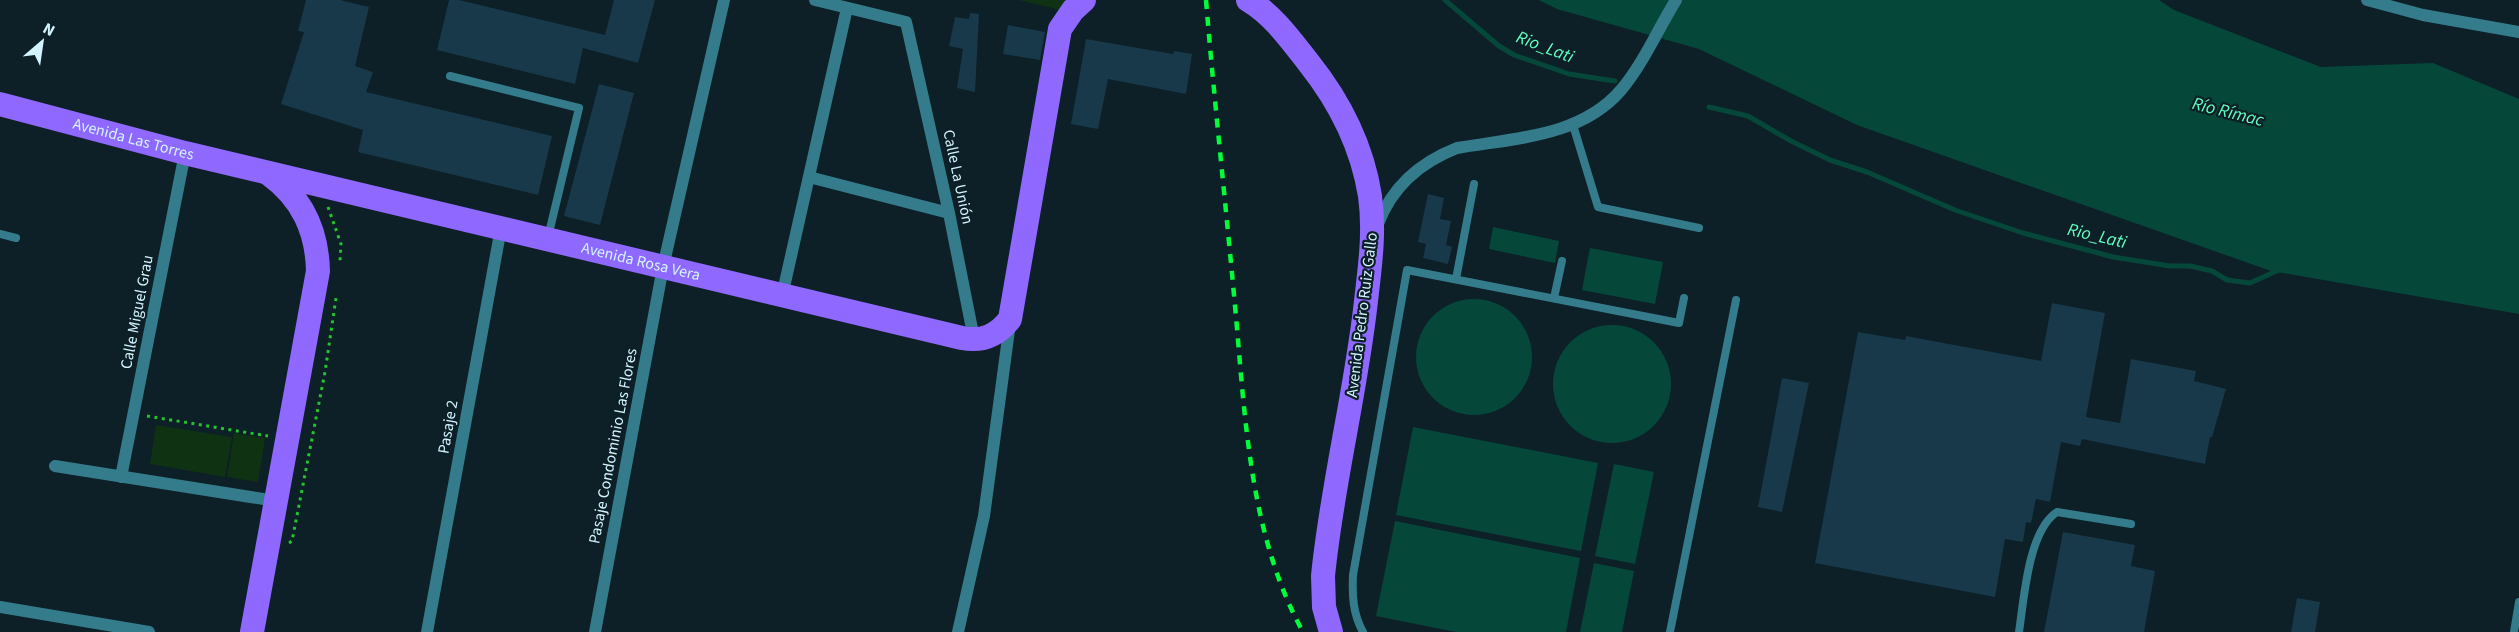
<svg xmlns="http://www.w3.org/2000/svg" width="2519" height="632" font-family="'Source Sans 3',sans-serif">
<rect width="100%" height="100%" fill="#0d1f27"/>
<!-- green -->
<path fill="#0f3213" d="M1019,0H1068L1061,10Z
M156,425L232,437L225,477L150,464Z
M234,433L265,438L258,482L227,477Z"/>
<!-- water -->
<path fill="#054839" d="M1539,0H2159L2174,10L2321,67L2433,63L2519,99V314L2271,271L1857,125L1699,49L1557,9Z
M1493,227L1559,241L1555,263L1489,249Z
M1590,248L1663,262L1655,304L1582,290Z
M1416 357a58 58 0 1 1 116 0a58 58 0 1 1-116 0Z
M1553 384a59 59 0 1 1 118 0a59 59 0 1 1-118 0Z
M1413,427L1598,463L1581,551L1396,515Z
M1614,464L1654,472L1635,564L1595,556Z
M1395,521L1580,558L1566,632H1456L1376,616Z
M1594,563L1634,571L1622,632H1580Z"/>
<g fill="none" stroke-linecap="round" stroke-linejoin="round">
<!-- stream -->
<path stroke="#054839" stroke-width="5" d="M1445,0L1499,46L1514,55L1569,74L1615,81
M1709,107L1748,116L1791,141L1830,160L1867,172L1955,210L2023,233L2113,257L2170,266H2190L2212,271L2227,280L2250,283L2281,269"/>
</g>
<!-- building -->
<path fill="#17394a" d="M306,0H340L369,7L355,66L373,72L366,92L552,136L538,195L358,152L363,130L281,104L304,32L298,31Z
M449,0H459L605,35L614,0H655L638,63L583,48L575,84L437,50Z
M970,13L979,14L975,92L957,88L963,49L949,46L955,17L969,19Z
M1008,25L1045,32L1040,60L1003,54Z
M1086,39L1173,54L1174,51L1192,54L1186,94L1108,79L1098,129L1071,124Z
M599,84L634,93L600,225L564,216Z
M1428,194L1444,198L1440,219L1451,221L1446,245L1452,247L1448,264L1423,258L1426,244L1418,242Z
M2052,303L2105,313L2086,417L2120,423L2131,359L2196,371L2194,381L2226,389L2212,437H2210L2205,464L2082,439L2080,446L2061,442L2050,502L2036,499L2031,523L2026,522L2023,542L2005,539L1995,597L1815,563L1858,332L1905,340L1906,336L2041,361Z
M1782,378L1809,383L1782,512L1758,507Z
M2063,532L2135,545L2131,566L2155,571L2144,632H2044Z
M2297,598L2320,602L2315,632H2291Z"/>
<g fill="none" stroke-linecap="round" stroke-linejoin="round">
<!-- path -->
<path stroke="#24c32f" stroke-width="3" stroke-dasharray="3 4.5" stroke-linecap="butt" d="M328,207L341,244L340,261
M147,416L268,436
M289,543L292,541L325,372L336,298"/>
<!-- service -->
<path stroke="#347c8b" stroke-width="8" d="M450,76L579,108L548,237
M1573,125L1598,207L1699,228
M0,234L16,238
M1456,279L1474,184
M1554,298L1562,261
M1363,632C1353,614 1352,596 1353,575L1407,270L1679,323L1684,298
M1670,632L1736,300
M2019,632C2024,599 2028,531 2057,512L2131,524
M2514,632L2519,602"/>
<!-- minor -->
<path stroke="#347c8b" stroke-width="12" d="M815,0L906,22L949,213L974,339
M2367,0L2423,15L2519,32
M809,177L949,213
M782,296L847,8
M55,466L276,501
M121,477L185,153
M0,607L149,632
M427,632L501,228
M595,632L663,267L724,0
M958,632L984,516L1010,323"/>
<!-- tertiary -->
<path stroke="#347c8b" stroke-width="12" d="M1378,224C1392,187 1421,162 1457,148C1514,138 1581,137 1621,90C1643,64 1658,29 1676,0"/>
<!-- trunk -->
<g stroke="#8e68ff" stroke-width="24">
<path d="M1248,0C1273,15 1290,39 1308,62C1340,102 1362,145 1370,196C1375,232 1370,266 1366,301C1356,393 1332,484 1323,576L1324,607L1331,632"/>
<path id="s1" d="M0,104L185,153L962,338C983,342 998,335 1010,319L1060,29L1073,10L1084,0"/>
<path d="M252,632L318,271C317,230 302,198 269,174"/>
</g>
<!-- rail -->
<path stroke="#00fe3b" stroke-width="4.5" stroke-dasharray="9 8" stroke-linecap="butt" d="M1206,0C1214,98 1225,197 1234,295C1245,409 1247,530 1303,632"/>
</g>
<g text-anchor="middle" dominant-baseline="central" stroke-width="4.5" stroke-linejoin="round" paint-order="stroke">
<!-- street labels -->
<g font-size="16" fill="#d3f4ff" stroke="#0d1f27">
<text stroke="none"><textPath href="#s1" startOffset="138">Avenida Las Torres</textPath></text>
<text transform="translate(958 177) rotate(78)">Calle La Unión</text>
<text stroke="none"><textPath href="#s1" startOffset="660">Avenida Rosa Vera</textPath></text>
<text transform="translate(137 312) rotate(-79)">Calle Miguel Grau</text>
<text transform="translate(1362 315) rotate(-83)">Avenida Pedro Ruiz Gallo</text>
<text transform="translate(448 427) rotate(-80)">Pasaje 2</text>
<text transform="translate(613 446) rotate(-79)">Pasaje Condominio Las Flores</text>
</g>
<!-- water labels -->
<g font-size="18" font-style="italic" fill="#61ffbf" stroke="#0d1f27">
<text transform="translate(1545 47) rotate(21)">Rio_Lati</text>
<text transform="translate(2228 112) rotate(14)">Río Rímac</text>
<text transform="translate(2097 236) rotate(13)">Rio_Lati</text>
</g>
</g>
<!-- north arrow -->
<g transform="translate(42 42) rotate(29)" stroke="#0d1f27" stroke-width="4.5" paint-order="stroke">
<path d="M0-4.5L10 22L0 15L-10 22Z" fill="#d3f4ff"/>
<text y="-9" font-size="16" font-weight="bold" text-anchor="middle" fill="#d3f4ff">N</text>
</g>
</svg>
